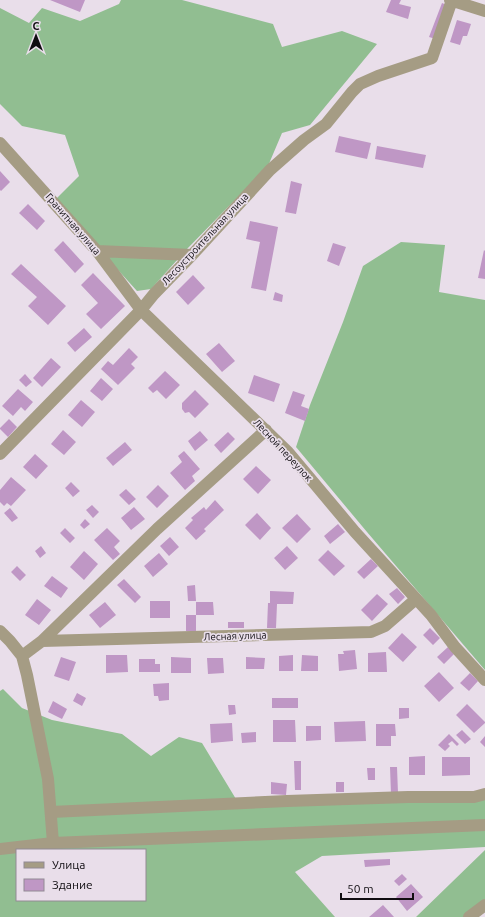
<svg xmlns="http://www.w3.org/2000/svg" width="485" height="917" font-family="Ubuntu,sans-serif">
<rect width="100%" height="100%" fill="#e9deea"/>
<!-- forest -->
<path fill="#91be91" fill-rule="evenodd" d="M121,0H182L273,24L282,47L342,31L377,44L310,125L282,133L268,166L187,249L151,289L137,291L55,200L79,176L65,135L22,126L0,104V8L29,23L42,8L80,21L119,4Z
M401,242L445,245L439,292L485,300V670L367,532L296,447L310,405L343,322L363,266Z
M3,689L22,708L52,720L122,734L151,756L179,737L202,743L239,804L485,799V847L322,856L295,872L335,917H0V691ZM17,850H145V900H17Z
M485,850V899L463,917H416Z"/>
<!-- building -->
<path fill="#bf97c5" d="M50,0H85L80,12Z
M391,0H401L399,4L411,7L408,19L386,12Z
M442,3L449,6L436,39L429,37Z
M457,20L471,24L467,36H463L460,45L450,42Z
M339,136L371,143L367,159L335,152Z
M377,146L426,155L423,168L375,159Z
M0,171L10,182L1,191L0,190Z
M291,181L302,184L296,214L285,212Z
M28,204L45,221L37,230L19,213Z
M250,221L278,227L266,291L251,288L260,242L246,239Z
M63,241L84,264L75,273L54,250Z
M333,243L346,247L339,266L327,261Z
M484,250L485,251V279L478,278Z
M21,264L66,306L48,325L28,306L37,297L11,274Z
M93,273L125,306L101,329L86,314L98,303L81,285Z
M193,275L205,288L188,305L176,292Z
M275,292L283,295L282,302L273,300Z
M84,328L92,337L75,352L67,343Z
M219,343L235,361L222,372L206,354Z
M129,348L138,357L131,364L135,368L118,385L101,369L108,361L113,365Z
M51,358L61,367L42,387L33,378Z
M165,371L180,385L166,399L157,390L153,393L148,388Z
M25,374L32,382L26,387L19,380Z
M254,375L280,384L274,402L248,393Z
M101,378L113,389L102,401L90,391Z
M18,389L33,402L25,411L21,407L13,416L2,406Z
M195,390L209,404L195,418L189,412L185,413L182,409V403Z
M293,391L305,395L301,406L309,409L305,421L285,413Z
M81,400L95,412L82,427L68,415Z
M9,419L17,427L8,437L0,429V428Z
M63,430L76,442L64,455L51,444Z
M200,431L208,440L195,451L188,441Z
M228,432L235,439L221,453L214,445Z
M125,442L132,450L113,466L106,458Z
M184,451L200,469L192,476L195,481L185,490L170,473L182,462L178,456Z
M35,454L48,466L36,479L23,467Z
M256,466L271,480L258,494L243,479Z
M11,477L26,490L11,506L7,503L4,506L0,502V490Z
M71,482L80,491L73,497L65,488Z
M158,485L169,496L157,508L146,497Z
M126,489L136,499L129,505L119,495Z
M215,500L224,510L204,529L206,531L196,540L185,528L193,520L191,518L204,507L206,510Z
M92,505L99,512L93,518L86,510Z
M134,507L145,519L131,530L121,518Z
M10,508L18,518L12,522L4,513Z
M257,513L271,528L260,540L245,525Z
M297,514L311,529L297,543L282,528Z
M85,519L90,524L84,529L80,525Z
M338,524L345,532L330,544L324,536Z
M65,528L75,538L70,543L60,533Z
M107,528L120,541L114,547L120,554L113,560L94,540Z
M170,537L179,547L169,556L160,546Z
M41,546L46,553L40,558L35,551Z
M287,546L298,558L285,570L274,558Z
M328,550L345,566L334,576L318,560Z
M84,551L98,564L84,580L70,567Z
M159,553L168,564L153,577L144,566Z
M371,559L378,566L364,579L357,572Z
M17,566L26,575L20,581L11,572Z
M52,576L68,588L61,598L44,586Z
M124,579L141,597L135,603L117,585Z
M195,585L196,601H188L187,586Z
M397,588L405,597L398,604L389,594Z
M270,591L294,592L293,604H277L276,628H267L268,603H270Z
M377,594L388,604L372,621L361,610Z
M37,599L51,610L39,625L25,615Z
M150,601H170V618H150Z
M105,602L116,615L100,628L89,615Z
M196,602H213L214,615H196Z
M186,615H196V631H186Z
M228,622H244V628H228Z
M430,628L440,638L433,645L423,635Z
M402,633L417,647L403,662L388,648Z
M448,647L454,654L444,664L437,657Z
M355,650L357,669L339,671L338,654H344L343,651Z
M386,652L387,672H368V653Z
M106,655H127L128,672L106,673Z
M293,655V671H279V656Z
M302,655L318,656V671H301Z
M61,657L76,662L69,681L54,676Z
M171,657L191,658V673H171Z
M246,657L265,658L264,669H246Z
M207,658H223L224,673L208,674Z
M139,659H155V664H160V672H139Z
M439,672L454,688L439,702L424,686Z
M470,673L478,681L469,691L460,683Z
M169,683V700L159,701L158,696H154L153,684Z
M77,693L86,698L82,706L73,701Z
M272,698H298V708H272Z
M53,701L67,709L62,719L48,712Z
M467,704L485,722V723L474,733L456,715Z
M228,705H235L236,714L229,715Z
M399,708H409V718L399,719Z
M273,720H295L296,742H273Z
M365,721L366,741L335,742L334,722Z
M232,723L233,741L211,743L210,724Z
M376,724H395L396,736H391V746H376Z
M306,726H321V740L306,741Z
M462,730L471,739L465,744L456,735Z
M256,732V742L242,743L241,733Z
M449,734L459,744L457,746L452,741L448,744L450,746L445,751L438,745Z
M485,736V747L480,742Z
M425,756V775H409V757Z
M442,757H470V775L442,776Z
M294,761H301V790H295Z
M390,767H397L398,793L391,794Z
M367,768H375V780H368Z
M271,782L287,784L286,795L271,794Z
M336,782H344V792H336Z
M390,859V865L365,867L364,860Z
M402,874L407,879L399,886L394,881Z
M411,884L423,897L407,911L396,897Z
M383,905L394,917H369Z"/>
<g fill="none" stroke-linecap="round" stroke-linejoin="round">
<!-- minor -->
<path stroke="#a59c84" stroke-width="12" d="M450,0L485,11
M0,143L97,251L141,310L288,452L355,532L431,615L455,647L485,680
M97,251L192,255
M0,454L141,310L154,294L192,255L270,170L304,140L326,124L352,92L360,84L378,76L432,58L452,0
M0,631L10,641L22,656L27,675L48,779L53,843
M42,641L371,632L385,626L416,599
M22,656L42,641L157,529L266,430
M51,812L287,801L408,797H474L485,794
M0,849L53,843L485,825
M469,917L485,905"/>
</g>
<g text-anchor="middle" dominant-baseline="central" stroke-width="3.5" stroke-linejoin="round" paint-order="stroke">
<!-- street labels -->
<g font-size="10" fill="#100d11" stroke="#e9deea">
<text transform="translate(73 224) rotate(49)">Гранитная улица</text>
<text transform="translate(205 239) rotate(-47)">Лесоустроительная улица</text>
<text transform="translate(283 450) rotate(47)">Лесной переулок</text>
<text transform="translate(235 636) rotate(-2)">Лесная улица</text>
</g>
</g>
<!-- legend -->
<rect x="16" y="849" width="130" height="52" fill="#e9deea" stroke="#928a93"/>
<rect x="24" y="862" width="20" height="6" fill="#a59c84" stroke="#928a93"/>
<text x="52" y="869" font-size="12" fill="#100d11">Улица</text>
<rect x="24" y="879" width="20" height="12" fill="#bf97c5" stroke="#928a93"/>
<text x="52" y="889" font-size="12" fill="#100d11">Здание</text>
<!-- north arrow -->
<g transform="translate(36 36)" stroke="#e9deea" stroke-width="3" paint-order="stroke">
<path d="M0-3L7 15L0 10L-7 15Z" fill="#100d11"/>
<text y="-6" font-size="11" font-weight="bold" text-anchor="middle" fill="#100d11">С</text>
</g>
<!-- scale -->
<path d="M341 893v6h72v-6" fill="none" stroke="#100d11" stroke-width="2"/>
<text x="347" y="893" font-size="12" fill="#100d11" stroke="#e9deea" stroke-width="3" paint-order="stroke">50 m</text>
</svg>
